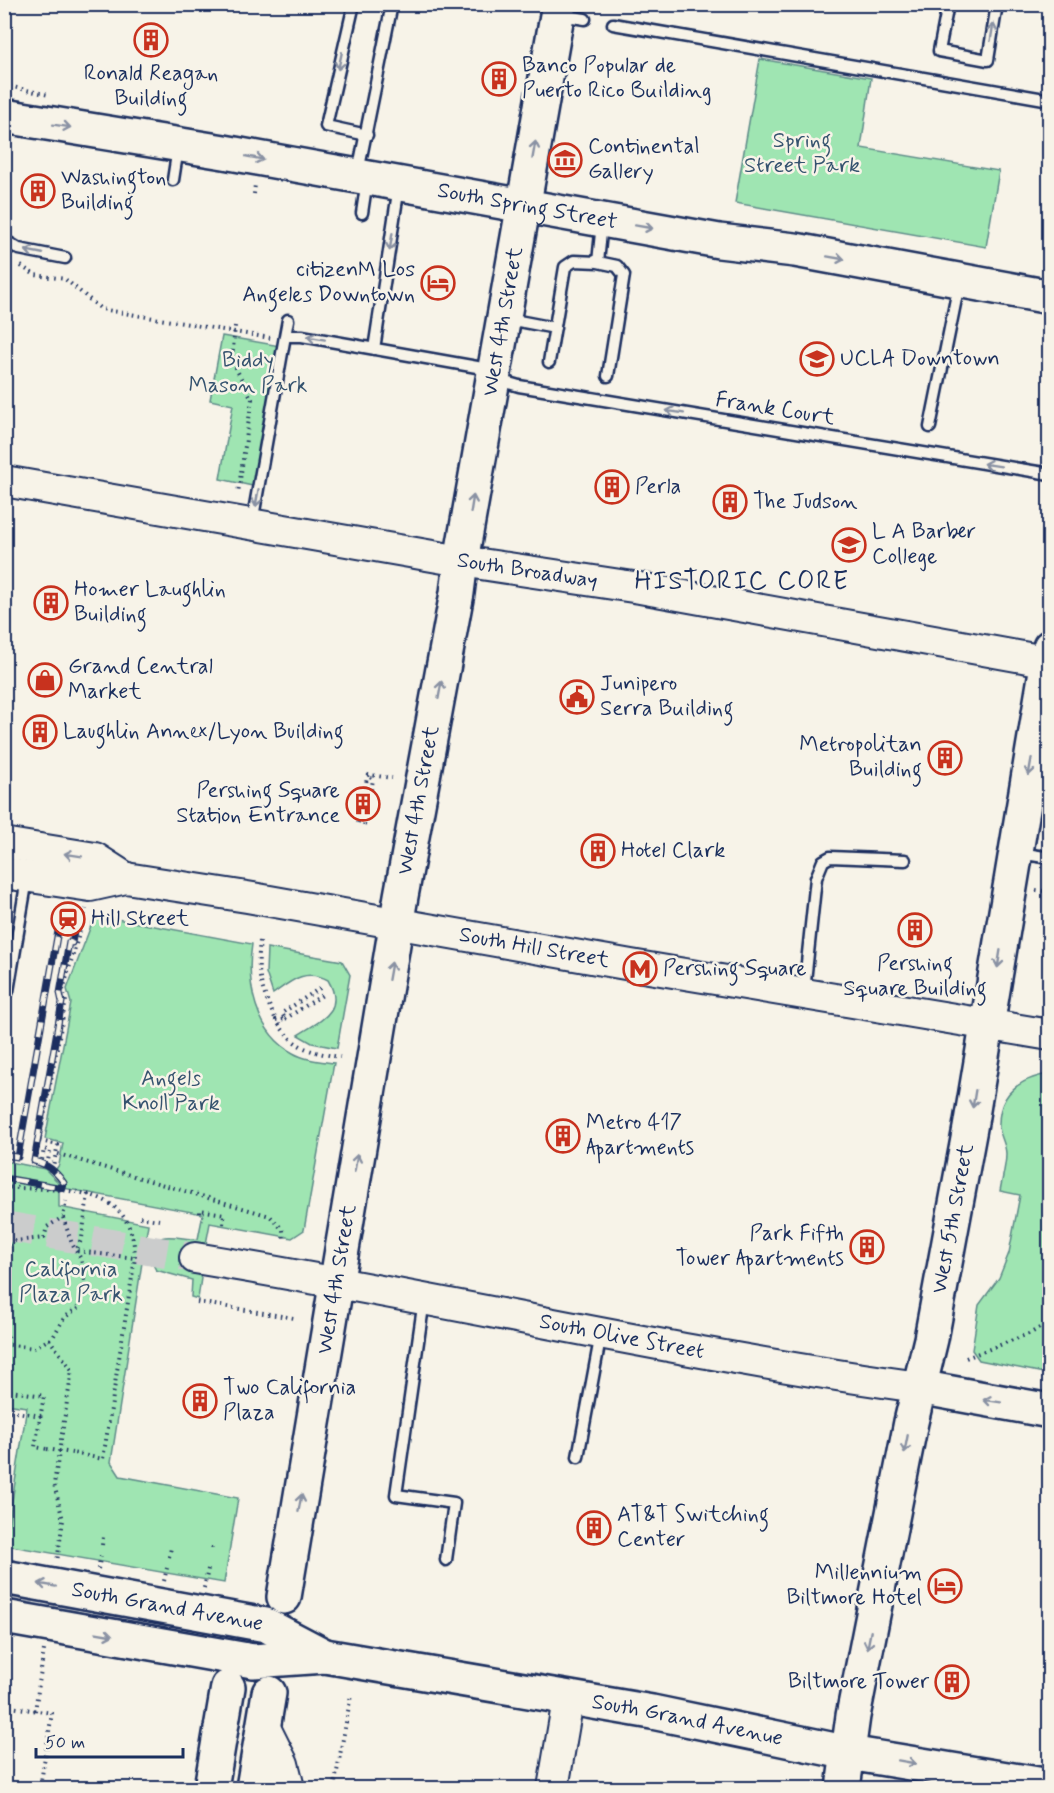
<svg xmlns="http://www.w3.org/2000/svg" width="1054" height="1793" font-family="Mynerve,sans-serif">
<rect width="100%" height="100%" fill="#f7f3e8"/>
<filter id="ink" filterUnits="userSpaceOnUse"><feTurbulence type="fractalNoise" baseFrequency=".0167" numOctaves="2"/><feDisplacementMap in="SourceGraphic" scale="12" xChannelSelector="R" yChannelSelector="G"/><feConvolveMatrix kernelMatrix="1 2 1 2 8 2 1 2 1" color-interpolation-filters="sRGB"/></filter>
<g filter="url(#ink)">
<!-- green -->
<path fill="#9fe5b2" stroke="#5d8a88" stroke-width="1.5" d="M760,59L871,78L861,148L999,171L986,247L735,203Z
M222,336L286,347L262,488L220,479L233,405L210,400Z
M95,915L252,944C246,983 255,1032 293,1053C305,1060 320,1061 334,1063L304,1230L292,1238L210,1223L206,1244L203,1246L196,1271L201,1278L198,1299L191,1297L192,1280L156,1270C152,1264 150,1258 151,1251C154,1227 184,1241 198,1239L203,1214L63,1188L64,1183L54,1172L59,1165L63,1143L45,1139L71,1003L67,989Z
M267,948L342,961L350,975L337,1048L312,1043L298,1035C321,1020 346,1011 328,980C305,968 291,981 273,994L266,973Z
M1043,1075L1050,1077L1049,1374L979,1360L972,1350L979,1305L999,1278L1009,1253L1020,1195L1000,1191C1002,1179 1006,1166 1006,1154C1006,1144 1000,1136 999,1127C998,1096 1016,1081 1043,1075Z
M5,1161L45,1169L59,1183V1207L148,1224L111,1462L120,1476L238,1498L224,1583L5,1545L27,1407L5,1404Z"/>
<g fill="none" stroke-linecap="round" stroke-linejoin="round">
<!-- secondary-tunnel -->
<path stroke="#cbcccc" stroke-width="30" stroke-dasharray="30 15" stroke-linecap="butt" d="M4,1226L195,1258
M4,1597L277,1645"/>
<defs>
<path id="lane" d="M354,4L326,126L367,135
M948,4L939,51L988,60L997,4
M561,15L585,19
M613,24L1050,100
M358,172L392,4
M173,180L178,148
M362,213L367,180
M4,240L19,249L65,258
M598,262L617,266L624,275L608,376
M508,319L555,328
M285,336L288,320
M374,349L399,186
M549,362L565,267L574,261L598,262L602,223
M930,427L959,284
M252,523L285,336H302L477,367L495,379L519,386L1050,474
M1020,853L1050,858
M8,991L27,879
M804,991L816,878L823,861L830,857L905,860
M424,1300L396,1495L454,1503L446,1560
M578,1457L601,1334"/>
<g id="secondary">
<path id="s1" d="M4,481L461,561L640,588L1050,662"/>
<path d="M4,846L9,844L95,858L126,878"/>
<path id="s2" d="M4,873L90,886L126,878L247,897L631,965L1050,1035"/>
<path id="s3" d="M195,1258C437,1297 676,1354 919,1387"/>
<path d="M263,1724L283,1764L289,1788"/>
<path d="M553,1788L568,1700"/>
</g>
<g id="primary">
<path id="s4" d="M4,116L224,152L719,241L795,250L1050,297"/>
<path d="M919,1387L1050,1411"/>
<path id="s5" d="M4,1577L266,1625L325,1656"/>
<path id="s6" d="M284,1597L401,896L457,593L461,561L559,4"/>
<path id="s7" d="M4,1617L253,1661L325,1656L652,1712L849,1753L1050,1786"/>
<path d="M211,1788L228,1687"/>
<path d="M253,1788L269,1693"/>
<path id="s8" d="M843,1788L853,1716L911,1422L931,1339L970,1128L1050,647"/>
</g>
</defs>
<!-- lane casing -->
<use href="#lane" stroke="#1b2f5e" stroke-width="15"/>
<!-- secondary casing -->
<use href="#secondary" stroke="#1b2f5e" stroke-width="34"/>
<!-- primary casing -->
<use href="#primary" stroke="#1b2f5e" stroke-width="38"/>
<!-- path -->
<path stroke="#1b2f5e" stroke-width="4" stroke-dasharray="1.5 4.5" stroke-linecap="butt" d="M4,85L49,95
M254,194L255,184
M21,266L35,275L65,279L101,309L270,338
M235,326L232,361L252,399L238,493
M358,823L367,778L369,775L392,778
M364,825L373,780L370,777
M1036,890L1050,892
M59,932L62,916
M260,941C256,975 261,989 276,1020
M320,988L282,1013L285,1019L276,1020C293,1048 309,1052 340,1057
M285,1019L324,994
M40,1141L58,1145L52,1170
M58,1154L270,1216L283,1230L284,1241
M47,1165L50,1151L44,1149L42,1160L36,1159L66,1000L63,990L86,909
M4,1169H7
M4,1187C63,1192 133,1180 135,1258L103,1459L72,1453
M88,1194L82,1238L76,1251L135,1258
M200,1213V1210L224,1214L223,1225
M140,1217L159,1220
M4,1248L15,1241L44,1238L47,1227L63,1217
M197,1302L294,1318
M4,1333L9,1336L6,1344
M49,1339L72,1370L54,1484L63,1520L57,1562
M4,1344L34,1348L53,1337L64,1318L80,1306L85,1281L81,1259L72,1244L63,1217L66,1201
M966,1358L1031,1333L1050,1322
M4,1390L44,1396L35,1447L47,1449
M4,1410L41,1416
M102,1545L103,1537
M212,1547V1549
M169,1557L171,1548
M98,1569L101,1555
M164,1581L167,1568
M204,1588L208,1569
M4,1706L52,1713L40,1788
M35,1711L44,1650
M334,1788L351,1695"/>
<!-- lane -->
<use href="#lane" stroke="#f7f3e8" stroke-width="10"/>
<!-- secondary -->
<use href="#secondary" stroke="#f7f3e8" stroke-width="30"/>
<!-- primary -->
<use href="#primary" stroke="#f7f3e8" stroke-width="33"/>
<defs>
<path id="rail" d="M4,1155L18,1157L61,914L64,910L77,913L72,943L69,942L60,993L62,1002L34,1161C47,1164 56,1171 64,1183L63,1188L4,1178"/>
</defs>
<!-- rail casing -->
<use href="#rail" stroke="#1b2f5e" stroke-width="7"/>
<!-- rail -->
<use href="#rail" stroke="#f7f3e8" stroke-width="4.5" stroke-dasharray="14" stroke-linecap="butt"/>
<!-- path-bridge -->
<path stroke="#1b2f5e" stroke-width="4" stroke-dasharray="1.5 4.5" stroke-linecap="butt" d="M47,1449L72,1453"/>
</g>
<!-- one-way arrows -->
<defs><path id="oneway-shaft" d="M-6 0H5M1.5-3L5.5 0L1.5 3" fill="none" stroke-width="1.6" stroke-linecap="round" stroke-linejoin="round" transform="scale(1.5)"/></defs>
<g stroke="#8991a3">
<use href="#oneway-shaft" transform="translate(992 32) rotate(-81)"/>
<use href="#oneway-shaft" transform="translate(340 61) rotate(102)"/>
<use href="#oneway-shaft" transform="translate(62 126) rotate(9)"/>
<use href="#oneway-shaft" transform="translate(534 150) rotate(-80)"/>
<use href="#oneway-shaft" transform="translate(255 158) rotate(11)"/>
<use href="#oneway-shaft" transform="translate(644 227) rotate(10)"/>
<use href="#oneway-shaft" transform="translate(391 242) rotate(99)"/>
<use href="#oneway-shaft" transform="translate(34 252) rotate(-169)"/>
<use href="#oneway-shaft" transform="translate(836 258) rotate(10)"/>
<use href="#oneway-shaft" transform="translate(316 338) rotate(-170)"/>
<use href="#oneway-shaft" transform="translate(675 412) rotate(-171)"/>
<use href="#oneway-shaft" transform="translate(992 465) rotate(-171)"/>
<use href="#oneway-shaft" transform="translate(257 498) rotate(100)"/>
<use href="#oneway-shaft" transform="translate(472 504) rotate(-81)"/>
<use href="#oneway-shaft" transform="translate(440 690) rotate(-80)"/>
<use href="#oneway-shaft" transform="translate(1030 767) rotate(100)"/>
<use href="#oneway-shaft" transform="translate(73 855) rotate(-171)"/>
<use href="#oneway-shaft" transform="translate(999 959) rotate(99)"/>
<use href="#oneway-shaft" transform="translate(390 971) rotate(-80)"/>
<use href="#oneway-shaft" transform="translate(974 1099) rotate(99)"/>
<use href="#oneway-shaft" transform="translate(356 1163) rotate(-80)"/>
<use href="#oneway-shaft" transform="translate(992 1401) rotate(-171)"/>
<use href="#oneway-shaft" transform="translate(906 1444) rotate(101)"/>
<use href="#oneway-shaft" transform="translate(300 1503) rotate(-80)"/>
<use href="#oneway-shaft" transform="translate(47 1585) rotate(-170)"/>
<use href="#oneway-shaft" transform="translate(104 1634) rotate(10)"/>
<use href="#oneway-shaft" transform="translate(869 1640) rotate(101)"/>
<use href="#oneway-shaft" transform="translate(907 1762) rotate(10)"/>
</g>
</g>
<!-- icons -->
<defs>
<symbol id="building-ring" viewBox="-11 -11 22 22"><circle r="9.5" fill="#f7f3e8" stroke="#c8321e" stroke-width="1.5"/><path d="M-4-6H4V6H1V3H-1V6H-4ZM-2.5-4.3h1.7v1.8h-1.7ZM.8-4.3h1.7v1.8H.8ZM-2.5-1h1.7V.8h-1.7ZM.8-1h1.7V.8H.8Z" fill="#c8321e"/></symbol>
<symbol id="museum-ring" viewBox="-11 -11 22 22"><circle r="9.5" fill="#f7f3e8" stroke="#c8321e" stroke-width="1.5"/><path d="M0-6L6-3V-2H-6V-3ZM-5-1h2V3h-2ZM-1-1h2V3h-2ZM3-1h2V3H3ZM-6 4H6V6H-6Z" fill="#c8321e"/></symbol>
<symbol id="hotel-ring" viewBox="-11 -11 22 22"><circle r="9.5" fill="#f7f3e8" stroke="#c8321e" stroke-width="1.5"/><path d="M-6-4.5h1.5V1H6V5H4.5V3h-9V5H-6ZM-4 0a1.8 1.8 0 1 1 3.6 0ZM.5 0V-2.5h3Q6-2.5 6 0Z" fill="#c8321e"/></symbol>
<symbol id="university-ring" viewBox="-11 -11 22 22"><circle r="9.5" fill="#f7f3e8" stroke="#c8321e" stroke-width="1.5"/><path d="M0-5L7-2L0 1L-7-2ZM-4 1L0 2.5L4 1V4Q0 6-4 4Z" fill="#c8321e"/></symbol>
<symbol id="school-ring" viewBox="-11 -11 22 22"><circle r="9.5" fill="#f7f3e8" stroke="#c8321e" stroke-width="1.5"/><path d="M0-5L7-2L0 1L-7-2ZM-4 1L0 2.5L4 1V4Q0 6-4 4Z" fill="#c8321e"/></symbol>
<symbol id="shop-ring" viewBox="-11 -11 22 22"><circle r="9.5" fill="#f7f3e8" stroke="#c8321e" stroke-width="1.5"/><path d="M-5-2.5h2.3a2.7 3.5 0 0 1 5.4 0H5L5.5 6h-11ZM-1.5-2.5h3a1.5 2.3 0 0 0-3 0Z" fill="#c8321e"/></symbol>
<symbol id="civic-ring" viewBox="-11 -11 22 22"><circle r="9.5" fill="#f7f3e8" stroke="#c8321e" stroke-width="1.5"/><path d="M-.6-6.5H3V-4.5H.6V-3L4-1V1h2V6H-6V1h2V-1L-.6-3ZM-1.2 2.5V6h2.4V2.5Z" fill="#c8321e"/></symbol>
<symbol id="station-ring" viewBox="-11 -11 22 22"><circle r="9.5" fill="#f7f3e8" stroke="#c8321e" stroke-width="1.5"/><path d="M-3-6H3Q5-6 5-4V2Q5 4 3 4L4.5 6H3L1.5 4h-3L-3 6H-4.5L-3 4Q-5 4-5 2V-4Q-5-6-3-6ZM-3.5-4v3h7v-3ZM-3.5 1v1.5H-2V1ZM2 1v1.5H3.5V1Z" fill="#c8321e"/></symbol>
<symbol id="metro-ring" viewBox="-11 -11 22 22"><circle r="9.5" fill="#f7f3e8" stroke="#c8321e" stroke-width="1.5"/><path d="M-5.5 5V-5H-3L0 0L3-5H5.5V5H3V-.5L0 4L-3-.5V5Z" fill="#c8321e"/></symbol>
</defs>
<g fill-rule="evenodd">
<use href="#building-ring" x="132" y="21" width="38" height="38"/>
<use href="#building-ring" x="480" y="60" width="38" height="38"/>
<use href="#museum-ring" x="546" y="141" width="38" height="38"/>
<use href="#building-ring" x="19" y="172" width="38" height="38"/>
<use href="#hotel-ring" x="419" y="264" width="38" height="38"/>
<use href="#university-ring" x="798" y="340" width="38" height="38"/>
<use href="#building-ring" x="593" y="468" width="38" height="38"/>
<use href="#building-ring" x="711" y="483" width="38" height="38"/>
<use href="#school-ring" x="830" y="526" width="38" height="38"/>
<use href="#building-ring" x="32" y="584" width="38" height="38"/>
<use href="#shop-ring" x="26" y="661" width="38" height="38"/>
<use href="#civic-ring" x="558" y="678" width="38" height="38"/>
<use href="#building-ring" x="21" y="713" width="38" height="38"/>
<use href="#building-ring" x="926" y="739" width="38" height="38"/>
<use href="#building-ring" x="344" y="785" width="38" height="38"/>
<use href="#building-ring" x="579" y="832" width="38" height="38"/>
<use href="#station-ring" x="49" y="900" width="38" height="38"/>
<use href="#building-ring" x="896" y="911" width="38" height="38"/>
<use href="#metro-ring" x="621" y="950" width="38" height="38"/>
<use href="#building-ring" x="544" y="1117" width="38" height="38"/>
<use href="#building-ring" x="848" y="1228" width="38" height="38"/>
<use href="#building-ring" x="181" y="1382" width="38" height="38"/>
<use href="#building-ring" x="575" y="1509" width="38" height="38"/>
<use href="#hotel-ring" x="926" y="1567" width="38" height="38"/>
<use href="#building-ring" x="933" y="1663" width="38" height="38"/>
</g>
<g text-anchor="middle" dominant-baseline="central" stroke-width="5" stroke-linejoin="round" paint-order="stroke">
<!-- poi labels -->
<g font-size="22" fill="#1b2f5e" stroke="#f7f3e8" text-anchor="start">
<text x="522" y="66">Banco Popular de<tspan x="522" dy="25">Puerto Rico Building</tspan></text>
<text x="151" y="74" text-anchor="middle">Ronald Reagan<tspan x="151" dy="25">Building</tspan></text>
<text x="588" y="147">Continental<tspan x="588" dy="25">Gallery</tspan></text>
<text x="61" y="178">Washington<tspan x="61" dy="25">Building</tspan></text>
<text x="415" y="270" text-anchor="end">citizenM Los<tspan x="415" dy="25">Angeles Downtown</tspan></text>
<text x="840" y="359">UCLA Downtown</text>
<text x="635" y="487">Perla</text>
<text x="753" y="502">The Judson</text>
<text x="872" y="532">L A Barber<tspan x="872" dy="25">College</tspan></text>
<text x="74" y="590">Homer Laughlin<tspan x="74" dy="25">Building</tspan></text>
<text x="68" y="667">Grand Central<tspan x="68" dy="25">Market</tspan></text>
<text x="600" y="684">Junipero<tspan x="600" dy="25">Serra Building</tspan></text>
<text x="63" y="732">Laughlin Annex/Lyon Building</text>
<text x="922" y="745" text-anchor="end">Metropolitan<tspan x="922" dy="25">Building</tspan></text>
<text x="340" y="791" text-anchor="end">Pershing Square<tspan x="340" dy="25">Station Entrance</tspan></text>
<text x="621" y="851">Hotel Clark</text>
<text x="91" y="919">Hill Street</text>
<text x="915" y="964" text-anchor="middle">Pershing<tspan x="915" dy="25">Square Building</tspan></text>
<text x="663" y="969">Pershing Square</text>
<text x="586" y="1123">Metro 417<tspan x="586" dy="25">Apartments</tspan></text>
<text x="844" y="1234" text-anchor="end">Park Fifth<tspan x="844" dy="25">Tower Apartments</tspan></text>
<text x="223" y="1388">Two California<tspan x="223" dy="25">Plaza</tspan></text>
<text x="617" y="1515">AT&amp;T Switching<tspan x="617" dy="25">Center</tspan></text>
<text x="922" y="1573" text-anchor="end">Millennium<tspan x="922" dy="25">Biltmore Hotel</tspan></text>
<text x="929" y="1682" text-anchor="end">Biltmore Tower</text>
</g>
<!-- park labels -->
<g font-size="22" fill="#35536f" stroke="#f7f3e8">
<text x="802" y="141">Spring<tspan x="802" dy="25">Street Park</tspan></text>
<text x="248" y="361">Biddy<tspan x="248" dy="25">Mason Park</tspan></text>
<text x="171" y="1079">Angels<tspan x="171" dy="25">Knoll Park</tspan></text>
<text x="71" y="1270">California<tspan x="71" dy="25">Plaza Park</tspan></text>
</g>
<!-- street labels -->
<g font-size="22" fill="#1b2f5e" stroke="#f7f3e8">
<text stroke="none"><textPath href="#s4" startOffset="531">South Spring Street</textPath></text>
<text stroke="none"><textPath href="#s6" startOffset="1294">West 4th Street</textPath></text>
<text transform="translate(775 409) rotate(9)">Frank Court</text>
<text stroke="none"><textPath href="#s1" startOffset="531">South Broadway</textPath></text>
<text stroke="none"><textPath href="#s6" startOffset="808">West 4th Street</textPath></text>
<text stroke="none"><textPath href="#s2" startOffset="538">South Hill Street</textPath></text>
<text stroke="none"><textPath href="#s8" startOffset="580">West 5th Street</textPath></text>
<text stroke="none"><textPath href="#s6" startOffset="322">West 4th Street</textPath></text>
<text stroke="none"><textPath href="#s3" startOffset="434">South Olive Street</textPath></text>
<text stroke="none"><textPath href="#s5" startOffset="166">South Grand Avenue</textPath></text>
<text stroke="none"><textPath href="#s7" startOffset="693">South Grand Avenue</textPath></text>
</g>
<!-- quarter labels -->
<g font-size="26" letter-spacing="1.5" fill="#1b2f5e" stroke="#f7f3e8">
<text x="742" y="582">HISTORIC CORE</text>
</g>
</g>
<!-- margin -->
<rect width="1054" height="1793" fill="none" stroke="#f7f3e8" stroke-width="24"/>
<rect x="12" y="12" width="1030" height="1769" fill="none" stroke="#1b2f5e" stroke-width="2" filter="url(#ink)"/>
<!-- scale -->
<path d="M36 1748v9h147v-9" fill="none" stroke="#1b2f5e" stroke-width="3"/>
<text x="45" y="1748" font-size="18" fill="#1b2f5e" stroke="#f7f3e8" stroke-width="4.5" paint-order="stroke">50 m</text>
</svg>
